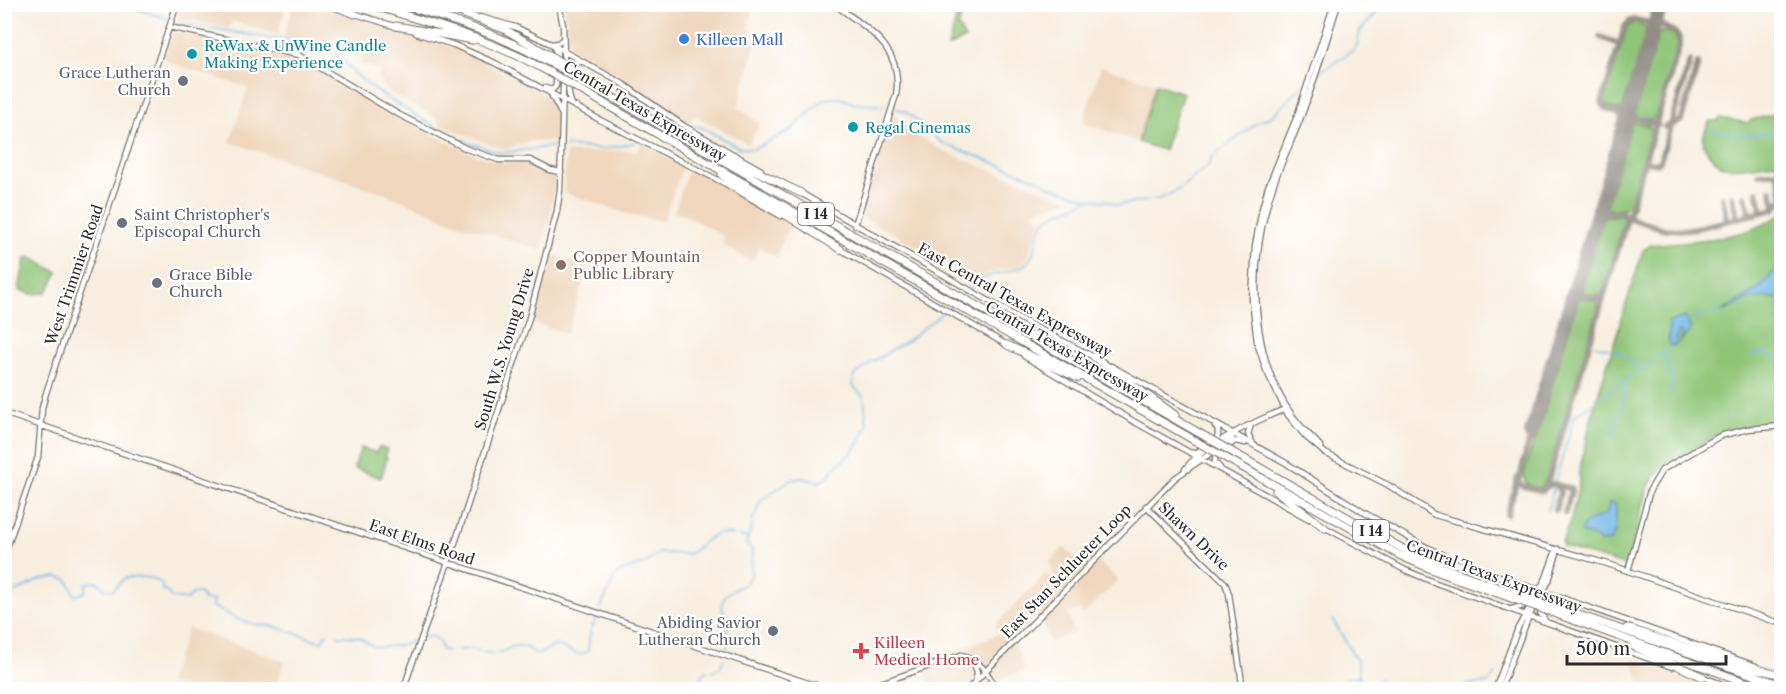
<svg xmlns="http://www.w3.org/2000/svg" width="1786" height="694" font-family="'Libre Caslon Text',serif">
<rect width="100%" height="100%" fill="#fff"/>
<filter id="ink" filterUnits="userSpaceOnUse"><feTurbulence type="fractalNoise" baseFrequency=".0167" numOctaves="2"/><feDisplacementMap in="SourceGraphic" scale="12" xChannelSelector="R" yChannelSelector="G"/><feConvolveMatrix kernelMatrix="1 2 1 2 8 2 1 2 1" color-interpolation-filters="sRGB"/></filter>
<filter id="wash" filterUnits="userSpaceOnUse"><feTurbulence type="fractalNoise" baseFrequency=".008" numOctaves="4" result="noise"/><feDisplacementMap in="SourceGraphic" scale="24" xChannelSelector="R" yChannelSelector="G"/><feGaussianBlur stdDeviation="1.35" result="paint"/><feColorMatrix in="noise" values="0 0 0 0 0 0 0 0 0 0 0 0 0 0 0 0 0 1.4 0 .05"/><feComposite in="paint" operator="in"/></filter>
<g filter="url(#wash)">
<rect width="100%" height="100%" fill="#f8eedf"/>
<!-- built -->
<path fill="#efd6bc" d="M181,5V4L286,5L278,35L232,21L229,29L177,18Z
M293,5H314L444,44L469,53L551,98L557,110V142L529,141L507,149L497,147L441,125L437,118L388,92L378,78L380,70L360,64L362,57L305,38L283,37Z
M564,5H755L749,25L755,45L738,108L760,123L748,144L694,115L688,125L630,83L570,48Z
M174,31L301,58L399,118L448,142L475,155L502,163L519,161L537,164L555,177L549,223L541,250L444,219L431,212L378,191L230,142L248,88L163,60L172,32Z
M1101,66L1156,84L1138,142L1084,123V118Z
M892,116L920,137L945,152L1068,200L1035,211L1034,215L1041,218L1028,257L1024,263L1016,268L999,270L971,280L969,274L860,216Z
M641,141L683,166L663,221L623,213L564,192L566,153L639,150Z
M689,168L791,225L784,236L777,257L758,247L754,261H750L723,245L724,237L715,231L693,219L674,212Z
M550,254L588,267L567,334L533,323L542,296Z
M1064,547L1083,567L1093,557L1118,580L1086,612L1082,615L1079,609L1068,614L1074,633L1049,642L1043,622L1035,616L1013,639L1024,670L994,682L997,689H932L923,663L999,634L996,624L1044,575L1054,576L1050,562Z
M188,628L284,661L275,689H189L168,683Z
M1632,659L1718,689H1643Z"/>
<!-- green -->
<path fill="#8ec476" stroke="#5c7850" stroke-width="1.5" d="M958,12L963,14L958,25L965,39L948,47Z
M1635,22L1644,26L1647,33L1625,108L1620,110L1606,106L1604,101L1627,28Z
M1663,31L1674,34L1678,43L1656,116L1651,120L1636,116L1634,111L1656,37Z
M1156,84L1183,93L1164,150L1138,142Z
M1781,113V162C1766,164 1739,169 1724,167C1720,166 1716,161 1713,158C1700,146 1701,136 1710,121H1718L1720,118L1748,123L1751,120Z
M1633,122L1649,126L1651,131L1629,205L1625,208L1609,210L1606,204L1630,124Z
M1781,214V424L1745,427L1719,434L1667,464L1654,476L1648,488L1627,566L1563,547L1562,543L1571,519L1579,485V473L1593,411L1643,250L1651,245C1694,240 1745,241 1781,214Z
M1619,215L1623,216L1624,220L1602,294L1597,296L1584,292L1581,286L1601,219L1605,217Z
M29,257L58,272L50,287L45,293L31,294L19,290L25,259Z
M1582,297L1596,301L1598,308L1546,480L1541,487H1533L1526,483L1524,475L1577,300Z
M379,447L387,449L385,457L387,458L381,478L354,468L361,448L376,453Z"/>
<!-- water -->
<path fill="#6fb6e6" stroke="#4d7088" stroke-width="1.5" d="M1781,263V298C1770,299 1760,296 1748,300C1738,303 1732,310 1722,311L1760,288Z
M1685,317L1691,329L1681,341L1682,333L1679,332L1676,338L1678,343L1672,346L1669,344V322Z
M1609,503H1614L1616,506V529L1611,541L1600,542L1594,537L1582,533V527C1589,518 1598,519 1607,513Z"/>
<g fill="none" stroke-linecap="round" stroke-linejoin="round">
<!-- stream -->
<path stroke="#6fb6e6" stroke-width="1.5" d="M122,4L169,19
M175,22L274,39H299L316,43L342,60L355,74L373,89L435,127L470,143L500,153L556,146
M1317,74L1352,51L1357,45L1360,31L1376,14L1379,4
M895,108L907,112L942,143L1042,181L1046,185L1087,198
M693,127L699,126L740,148L754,149L791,130L824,99L840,98L856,104L890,106
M1713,130C1741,136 1754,138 1782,129
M565,146L603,149L634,143
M963,295C971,288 979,280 990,276C1001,272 1015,272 1025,265C1039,254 1033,230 1047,219C1056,211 1075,208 1088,199L1108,201L1117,205L1160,199L1178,190L1208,166L1212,157L1258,122L1272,116L1306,82
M1708,314L1722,311
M1690,320L1706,314
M1595,345L1609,349
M1613,350L1621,353
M1664,353L1668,369
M1622,354L1639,369
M1751,355L1764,353L1782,360
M1657,357L1669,345
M1643,369L1655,359
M1668,371C1676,378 1673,385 1669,393
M1598,399L1641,369
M1612,437L1624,402V382
M1555,482L1575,415L1592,404
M1548,510L1554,487
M752,522L761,500L790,480L801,478L819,482L827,478L833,469L852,453L858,444L867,426L864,397L853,386L854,376L872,362L910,339L953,304
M738,536L746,538
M4,601L16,592L39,580L56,577L67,579L75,596L85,592L86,583L97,582L107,590H113L125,578C137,577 152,575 162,584V590H165L172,598L187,600L192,594L200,593L203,600L215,601L212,606L237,619L257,625L273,626L319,641H322L325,635L328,633
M600,609L617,573L646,563L659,553L689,554C707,543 708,530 733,535
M1333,620L1357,661L1359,675
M338,636L359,637L373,646L380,647L398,646L416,640
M424,638L430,636L438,639L442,650L449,651
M457,650L471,649L479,651
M727,650L728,631L722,605L725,596L731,591L744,585L751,575L752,550L746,544L752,525
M483,652C505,658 506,644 521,646C527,646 532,653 538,654C545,652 550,647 555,646C568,646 575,660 588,651L590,633L597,617
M712,671L720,668L724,659
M1344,680L1359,675L1360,680L1370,690
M697,690L702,675L707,671
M1375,690L1380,679
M1461,690L1466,685L1488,683L1496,674"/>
<!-- taxiway -->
<path stroke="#928c85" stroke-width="6" d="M1600,37L1619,44
M1621,113L1626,112L1630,108V114L1635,118
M1625,125C1631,112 1647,122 1658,125
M1665,127L1681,121L1698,64
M1643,167L1648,162L1657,163L1660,161L1690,61
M1759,174L1778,172L1782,194
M1771,190L1775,205L1774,209
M1757,191L1761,208L1759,212
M1732,196L1737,214L1734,219
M1745,196L1749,211L1747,215
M1722,197L1727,217L1724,221
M1602,202V209L1607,213
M1619,212L1635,220L1665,229L1681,230L1697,228L1774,209L1782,200
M1596,221L1602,214L1622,212
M1574,292L1603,300
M1526,452L1519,482L1523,486L1543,491L1546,487L1680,44C1680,26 1650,23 1636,20L1630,21L1625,26L1602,102L1605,108L1624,116V129
M1526,454L1531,434
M1546,487L1553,484L1572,489L1565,513
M1555,510L1560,493L1557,485
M1507,514L1518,478"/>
<!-- runway -->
<path stroke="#928c85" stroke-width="15" d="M1531,434L1661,4"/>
</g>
</g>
<g filter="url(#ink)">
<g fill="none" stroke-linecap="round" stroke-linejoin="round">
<defs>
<path id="secondary" d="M834,4C867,29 904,47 896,95L855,225
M1334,4L1297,116L1268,187L1262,209L1255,246L1252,299L1257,342L1266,370L1288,415L1306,437L1325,453L1388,485L1435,515L1608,564L1782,624
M353,13L397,27
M480,17L515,27L549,43L623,84L684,126L761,170
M169,27L299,55L396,113L467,149L499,160H530L550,170L561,172
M416,33L454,45L495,63L602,121L726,184L781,216
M545,88L552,90L556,86L557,53L552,44L558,43L563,39
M552,96L561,113
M572,104C567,95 567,72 573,63L581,62
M799,192L1022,320L1096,358
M838,248L1007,345
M1024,356L1133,421L1309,519
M1111,366L1286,463L1363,512L1422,545L1451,559
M4,413L711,651L811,684L833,690
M1251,425L1248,434L1253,444
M1213,442L1218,436V429L1215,426
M1321,447C1314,439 1306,432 1299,424C1247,362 1248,262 1272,189C1280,164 1292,141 1301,117C1315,80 1326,42 1338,4
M1226,448L1235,441L1245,443
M1190,453L1197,452L1206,446
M1219,453L1215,457V462L1220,468
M1185,469C1204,444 1256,421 1285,409
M1146,506L1225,583L1229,594L1243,690
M1324,527L1405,570L1436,583L1672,667
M4,556L38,457L42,408L46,393L177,4
M1467,565L1756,666
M1628,571L1650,490L1662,470L1720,436L1748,429L1782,426
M1512,609L1523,606L1528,593L1522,585
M1546,622L1540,612C1542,603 1546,598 1556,597
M974,663L977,672L976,680
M1703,677L1738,690
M403,690L457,537L529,318L557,211L560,190L564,51L563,26L559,4
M856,690L878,684L961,655C978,657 990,675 996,690
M967,690L1175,478L1231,439L1234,434
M1495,690L1518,628L1546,578L1555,553L1558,549
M1500,690L1529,616L1549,581L1558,549"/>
<path id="highway" d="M329,4L355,14
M369,4C432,24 491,39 549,72
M400,4C455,21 499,34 549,62
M443,6L504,29L551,56
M396,26L473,40
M577,77L1206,437
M577,88L1199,443
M717,152L801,193
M722,175L840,249
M1007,345L1078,378
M1094,357L1175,415
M1234,453L1405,550L1437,565L1516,594
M1226,458L1399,555L1441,573L1514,599
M1276,491L1325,528
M1410,548L1460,565H1467
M1553,606L1782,685
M1551,612L1767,690
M1627,628L1737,664L1782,675
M1633,646L1703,677"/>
</defs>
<!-- secondary casing -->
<use href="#secondary" stroke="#736f6a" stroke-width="7"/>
<!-- highway casing -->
<use href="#highway" stroke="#736f6a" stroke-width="9"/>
<!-- secondary -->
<use href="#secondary" stroke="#fff" stroke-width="4.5"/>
<!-- highway -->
<use href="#highway" stroke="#fff" stroke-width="7"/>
<defs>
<path id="highway-bridge" d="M551,56L579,75
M549,62L565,70
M549,72L577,88
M1206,437L1234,453
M1199,443L1226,458
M1516,594L1553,606
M1514,599L1551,612"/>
</defs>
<!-- highway-bridge casing -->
<use href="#highway-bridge" stroke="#736f6a" stroke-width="9" stroke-linecap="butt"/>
<!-- highway-bridge -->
<use href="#highway-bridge" stroke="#fff" stroke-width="7"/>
</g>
</g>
<!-- markers -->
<circle fill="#3f7fe0" stroke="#fff" stroke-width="2" cx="684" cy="39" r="6"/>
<g fill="#0f9aa8" stroke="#fff" stroke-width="2">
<circle cx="192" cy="54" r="6"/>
<circle cx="853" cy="127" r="6"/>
</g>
<g fill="#6b7280" stroke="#fff" stroke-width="2">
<circle cx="183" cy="81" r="6"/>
<circle cx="122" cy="223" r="6"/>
<circle cx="157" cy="283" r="6"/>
<circle cx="773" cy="631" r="6"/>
</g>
<circle fill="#8d6e63" stroke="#fff" stroke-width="2" cx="561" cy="265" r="6"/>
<path fill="#e0444e" stroke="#fff" stroke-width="2" d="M858 642h6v6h6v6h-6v6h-6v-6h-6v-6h6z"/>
<g text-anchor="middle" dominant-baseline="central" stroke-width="4.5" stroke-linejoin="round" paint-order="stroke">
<!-- shield labels -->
<g fill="#fff" stroke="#6b6b6b" stroke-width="1.5">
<rect x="798" y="203" width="36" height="22" rx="4.5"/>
<rect x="1353" y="520" width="36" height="22" rx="4.5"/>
</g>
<g font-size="14" font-weight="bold" fill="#2b2b2b">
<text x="816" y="214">I 14</text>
<text x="1371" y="531">I 14</text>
</g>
<!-- shop labels -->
<g font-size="15" fill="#366cbe" stroke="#fff" text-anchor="start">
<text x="696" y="39">Killeen Mall</text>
</g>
<!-- culture labels -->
<g font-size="15" fill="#0d838f" stroke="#fff" text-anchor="start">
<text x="204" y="45">ReWax &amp; UnWine Candle<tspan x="204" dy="17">Making Experience</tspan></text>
<text x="865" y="127">Regal Cinemas</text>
</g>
<!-- worship labels -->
<g font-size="15" fill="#5b616d" stroke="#fff" text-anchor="end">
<text x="171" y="72">Grace Lutheran<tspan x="171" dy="17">Church</tspan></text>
<text x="134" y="214" text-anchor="start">Saint Christopher's<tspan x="134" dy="17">Episcopal Church</tspan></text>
<text x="169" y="274" text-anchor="start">Grace Bible<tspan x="169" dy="17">Church</tspan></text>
<text x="761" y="622">Abiding Savior<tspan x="761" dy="17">Lutheran Church</tspan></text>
</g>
<!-- street labels -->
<g font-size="15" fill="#2b2b2b" stroke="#fff">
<text transform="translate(645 111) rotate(30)">Central Texas Expressway</text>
<text transform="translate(74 275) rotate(-71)">West Trimmier Road</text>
<text transform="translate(1015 300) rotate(29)">East Central Texas Expressway</text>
<text transform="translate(504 349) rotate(-73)">South W.S. Young Drive</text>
<text transform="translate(1067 351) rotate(30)">Central Texas Expressway</text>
<text transform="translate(1194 536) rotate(44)">Shawn Drive</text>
<text transform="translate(422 542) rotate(19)">East Elms Road</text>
<text transform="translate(1066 571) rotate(-46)">East Stan Schlueter Loop</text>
<text transform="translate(1494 576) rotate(20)">Central Texas Expressway</text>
</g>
<!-- education labels -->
<g font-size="15" fill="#785e54" stroke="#fff" text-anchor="start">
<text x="573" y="256">Copper Mountain<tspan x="573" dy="17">Public Library</tspan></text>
</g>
<!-- health labels -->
<g font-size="15" fill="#be3a42" stroke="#fff" text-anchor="start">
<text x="874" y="642">Killeen<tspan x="874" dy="17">Medical Home</tspan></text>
</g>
</g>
<!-- margin -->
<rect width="1786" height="694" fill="none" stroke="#fff" stroke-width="24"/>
<!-- scale -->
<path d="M1567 655v9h159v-9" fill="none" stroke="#2b2b2b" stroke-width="3"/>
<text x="1576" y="655" font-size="18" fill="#2b2b2b" stroke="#ffffff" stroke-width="4.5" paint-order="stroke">500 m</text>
</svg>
